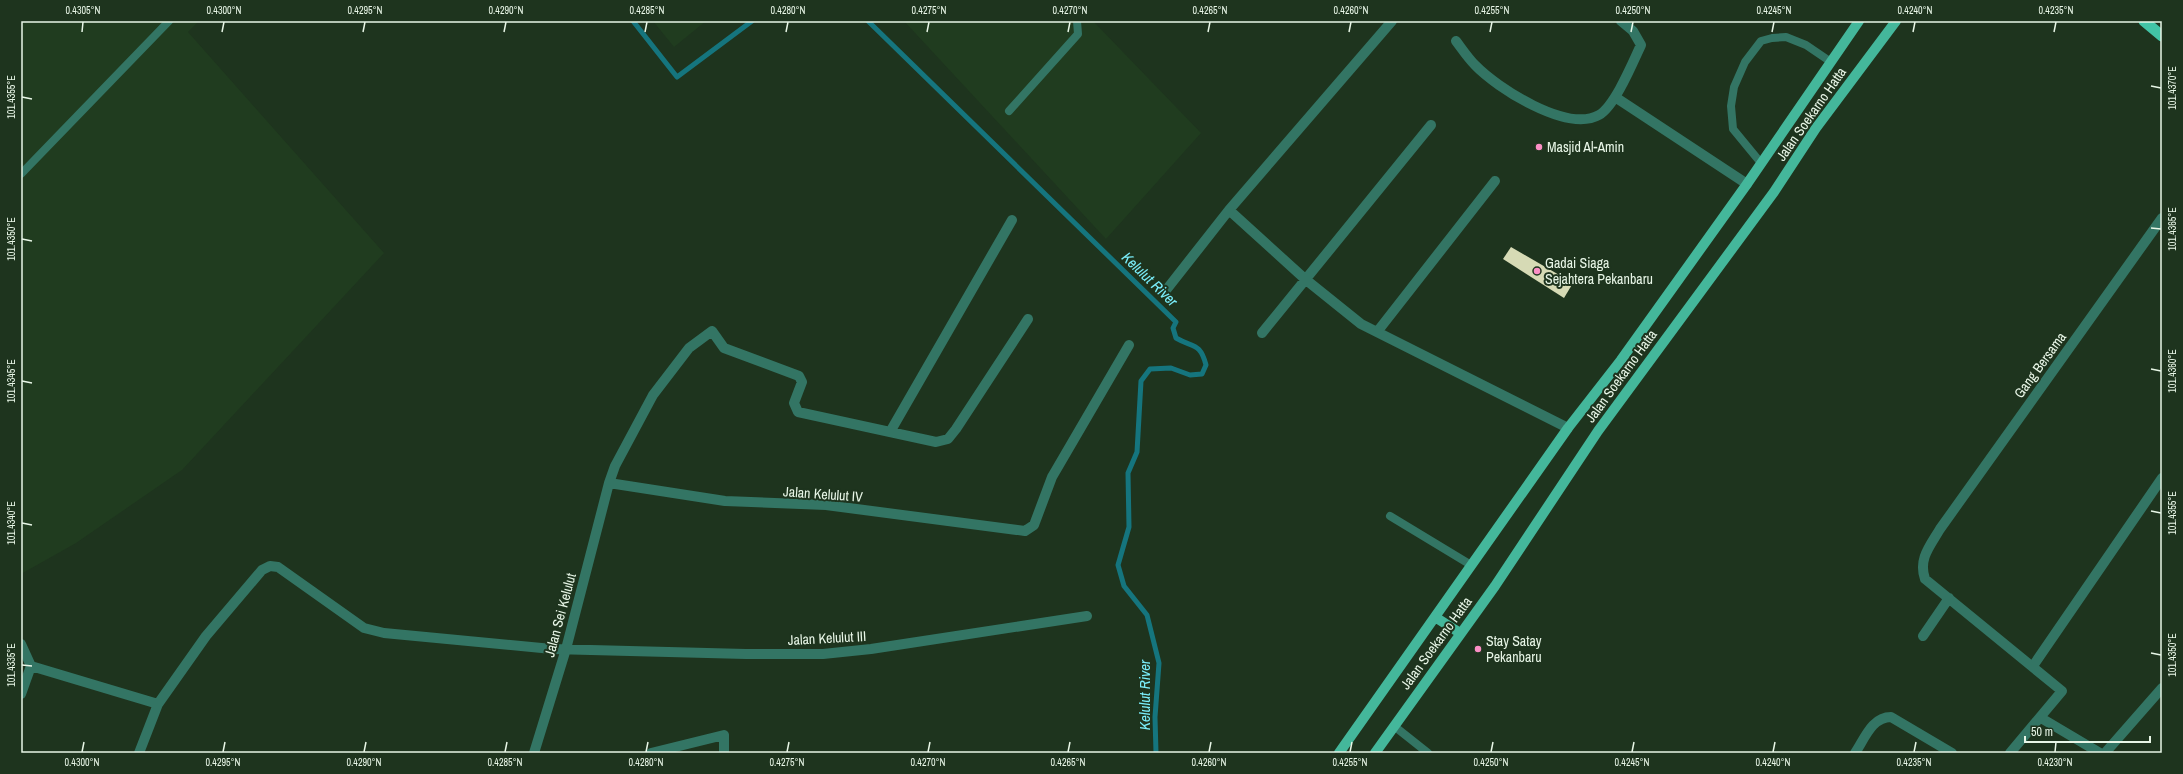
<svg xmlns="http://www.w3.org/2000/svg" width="2183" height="774" font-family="'Archivo Narrow',sans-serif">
<rect width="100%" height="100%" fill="#1e341e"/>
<!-- built -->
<path fill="#203c1f" d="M21,21H199L188,32L384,253L182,470L76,543L21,574Z
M653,21H706L674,47Z
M904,21H1093L1201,133L1106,239Z"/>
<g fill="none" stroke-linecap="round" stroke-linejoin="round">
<!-- stream -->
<path stroke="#15757e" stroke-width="5" d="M633,21L677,77L752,21
M868,21L1176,322L1173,328L1176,338C1193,348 1200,342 1206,365L1202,374L1190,375L1171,368L1150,369L1141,381L1137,452L1128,473L1129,527L1118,565L1124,586L1147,615L1159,663L1155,717L1156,753"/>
</g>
<!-- building -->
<path fill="#d6dab5" d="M1511,247L1573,283L1564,298L1503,259Z"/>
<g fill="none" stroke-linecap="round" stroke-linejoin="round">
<!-- service -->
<path stroke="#337564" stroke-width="8" d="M1009,111L1078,34L1077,21
M1761,163L1733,129L1731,106L1734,87L1745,62L1761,41L1772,38L1786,37L1806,45L1831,62
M21,174L169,21
M1390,516L1471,565
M1394,726L1428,753"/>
<!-- minor -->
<path stroke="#337564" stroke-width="10" d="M1456,41C1462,49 1468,58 1475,65C1497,88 1567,133 1599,115C1615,106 1633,62 1641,45L1633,31L1621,21
M1615,97L1747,184
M1229,210L1305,279L1361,324L1568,428
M1163,294L1229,210L1392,21
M1377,332L1495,181
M1262,333L1431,125
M890,432L1012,220
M609,483L725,501L826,505L1025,531L1034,525L1052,477L1129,345
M1923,636L1949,598
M21,644L31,666L21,694
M31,666L158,704
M2033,666L2162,478
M2041,718L2100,753
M139,753L158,704L206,636L262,570L270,566L278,567L364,628L384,633L552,649L746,654H823L871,649L1087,616
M534,753L566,649L609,483L615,466L653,395L689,348L712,331L724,348L799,376L802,382L794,403L798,412L936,442L948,439L956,429L1028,319
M651,753L724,735V753
M1855,753C1865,738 1872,717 1891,717L1952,753
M2010,753L2062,691L1925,579C1918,559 1930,546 1940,529L2162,218
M2105,753L2162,688"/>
<!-- primary -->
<path stroke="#44b79b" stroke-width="10" d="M1435,617L1460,633
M1339,753L1568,428L1621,360L1747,184L1859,21
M1375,753L1495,586L1598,431L1774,192L1816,128L1896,21"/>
<!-- trunk -->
<path stroke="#42c4a6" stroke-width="11" d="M2144,21L2162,36"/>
</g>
<!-- ticks -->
<path fill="none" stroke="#e8f6e7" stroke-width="1.5" d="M82,32L83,22M222,32L224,22M363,32L365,22M504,32L506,22M645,32L647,22M786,32L788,22M927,32L929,22M1068,32L1070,22M1208,32L1210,22M1349,32L1351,22M1490,32L1492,22M1631,32L1633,22M1772,32L1774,22M1913,32L1915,22M2054,32L2056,22M2151,86L2161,88M22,97L32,99M2151,228L2161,229M22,239L32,241M2151,369L2161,371M22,381L32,383M2151,511L2161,513M22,523L32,525M2151,653L2161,655M22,665L32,666M82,752L84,742M223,752L225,742M364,752L366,742M505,752L507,742M646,752L648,742M787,752L789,742M928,752L930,742M1068,752L1070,742M1209,752L1211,742M1350,752L1352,742M1491,752L1493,742M1632,752L1634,742M1773,752L1775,742M1914,752L1916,742M2055,752L2056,742"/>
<!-- markers -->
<g fill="#fb8fc5" stroke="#1e341e" stroke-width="1.5">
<circle cx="1539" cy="147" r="4"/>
<circle cx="1537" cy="271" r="4"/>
<circle cx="1478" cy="649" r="4"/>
</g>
<g text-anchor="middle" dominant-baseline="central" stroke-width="4" stroke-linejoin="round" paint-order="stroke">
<!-- street labels -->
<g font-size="14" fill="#e8f6e7" stroke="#1e341e">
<text transform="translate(1811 114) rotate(-55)">Jalan Soekarno Hatta</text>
<text transform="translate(2040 365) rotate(-54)">Gang Bersama</text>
<text transform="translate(1621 376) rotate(-54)">Jalan Soekarno Hatta</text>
<text transform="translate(823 494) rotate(4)">Jalan Kelulut IV</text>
<text transform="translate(560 615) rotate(-75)">Jalan Sei Kelulut</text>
<text transform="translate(827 638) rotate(-3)">Jalan Kelulut III</text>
<text transform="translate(1436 643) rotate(-54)">Jalan Soekarno Hatta</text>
</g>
<!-- poi labels -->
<g font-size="14" fill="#e8f6e7" stroke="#1e341e" text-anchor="start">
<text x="1547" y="147">Masjid Al-Amin</text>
<text x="1545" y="263">Gadai Siaga<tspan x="1545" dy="16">Sejahtera Pekanbaru</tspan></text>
<text x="1486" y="641">Stay Satay<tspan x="1486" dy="16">Pekanbaru</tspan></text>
</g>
<!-- water labels -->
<g font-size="15" font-style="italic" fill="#7aeefb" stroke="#1e341e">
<text transform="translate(1150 279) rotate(44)">Kelulut River</text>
<text transform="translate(1144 695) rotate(-90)">Kelulut River</text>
</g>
</g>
<!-- border -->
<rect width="2183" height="774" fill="none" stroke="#1e341e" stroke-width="44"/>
<!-- scale -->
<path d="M2025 736v6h125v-6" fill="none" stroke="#e8f6e7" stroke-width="2"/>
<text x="2031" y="736" font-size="12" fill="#e8f6e7" stroke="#1e341e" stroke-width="3" paint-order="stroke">50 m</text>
<rect x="22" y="22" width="2139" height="730" fill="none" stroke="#e8f6e7" stroke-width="1.5"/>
<g font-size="10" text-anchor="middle" fill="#e8f6e7">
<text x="83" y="14">0.4305°N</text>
<text x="224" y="14">0.4300°N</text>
<text x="365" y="14">0.4295°N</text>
<text x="506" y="14">0.4290°N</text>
<text x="647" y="14">0.4285°N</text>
<text x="788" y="14">0.4280°N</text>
<text x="929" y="14">0.4275°N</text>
<text x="1070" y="14">0.4270°N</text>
<text x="1210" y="14">0.4265°N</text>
<text x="1351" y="14">0.4260°N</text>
<text x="1492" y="14">0.4255°N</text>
<text x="1633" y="14">0.4250°N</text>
<text x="1774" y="14">0.4245°N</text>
<text x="1915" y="14">0.4240°N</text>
<text x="2056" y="14">0.4235°N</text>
<text transform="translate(2172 88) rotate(-90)" y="4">101.4370°E</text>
<text transform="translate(11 97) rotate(-90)" y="4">101.4355°E</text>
<text transform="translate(2172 229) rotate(-90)" y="4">101.4365°E</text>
<text transform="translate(11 239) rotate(-90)" y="4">101.4350°E</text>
<text transform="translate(2172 371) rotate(-90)" y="4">101.4360°E</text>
<text transform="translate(11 381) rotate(-90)" y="4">101.4345°E</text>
<text transform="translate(2172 513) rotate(-90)" y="4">101.4355°E</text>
<text transform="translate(11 523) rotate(-90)" y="4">101.4340°E</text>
<text transform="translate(2172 655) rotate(-90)" y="4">101.4350°E</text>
<text transform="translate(11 665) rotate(-90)" y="4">101.4335°E</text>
<text x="82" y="766">0.4300°N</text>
<text x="223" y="766">0.4295°N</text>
<text x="364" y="766">0.4290°N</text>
<text x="505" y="766">0.4285°N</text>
<text x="646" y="766">0.4280°N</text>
<text x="787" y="766">0.4275°N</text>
<text x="928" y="766">0.4270°N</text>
<text x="1068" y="766">0.4265°N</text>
<text x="1209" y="766">0.4260°N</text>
<text x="1350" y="766">0.4255°N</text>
<text x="1491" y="766">0.4250°N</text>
<text x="1632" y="766">0.4245°N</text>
<text x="1773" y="766">0.4240°N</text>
<text x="1914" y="766">0.4235°N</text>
<text x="2055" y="766">0.4230°N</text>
</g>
</svg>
